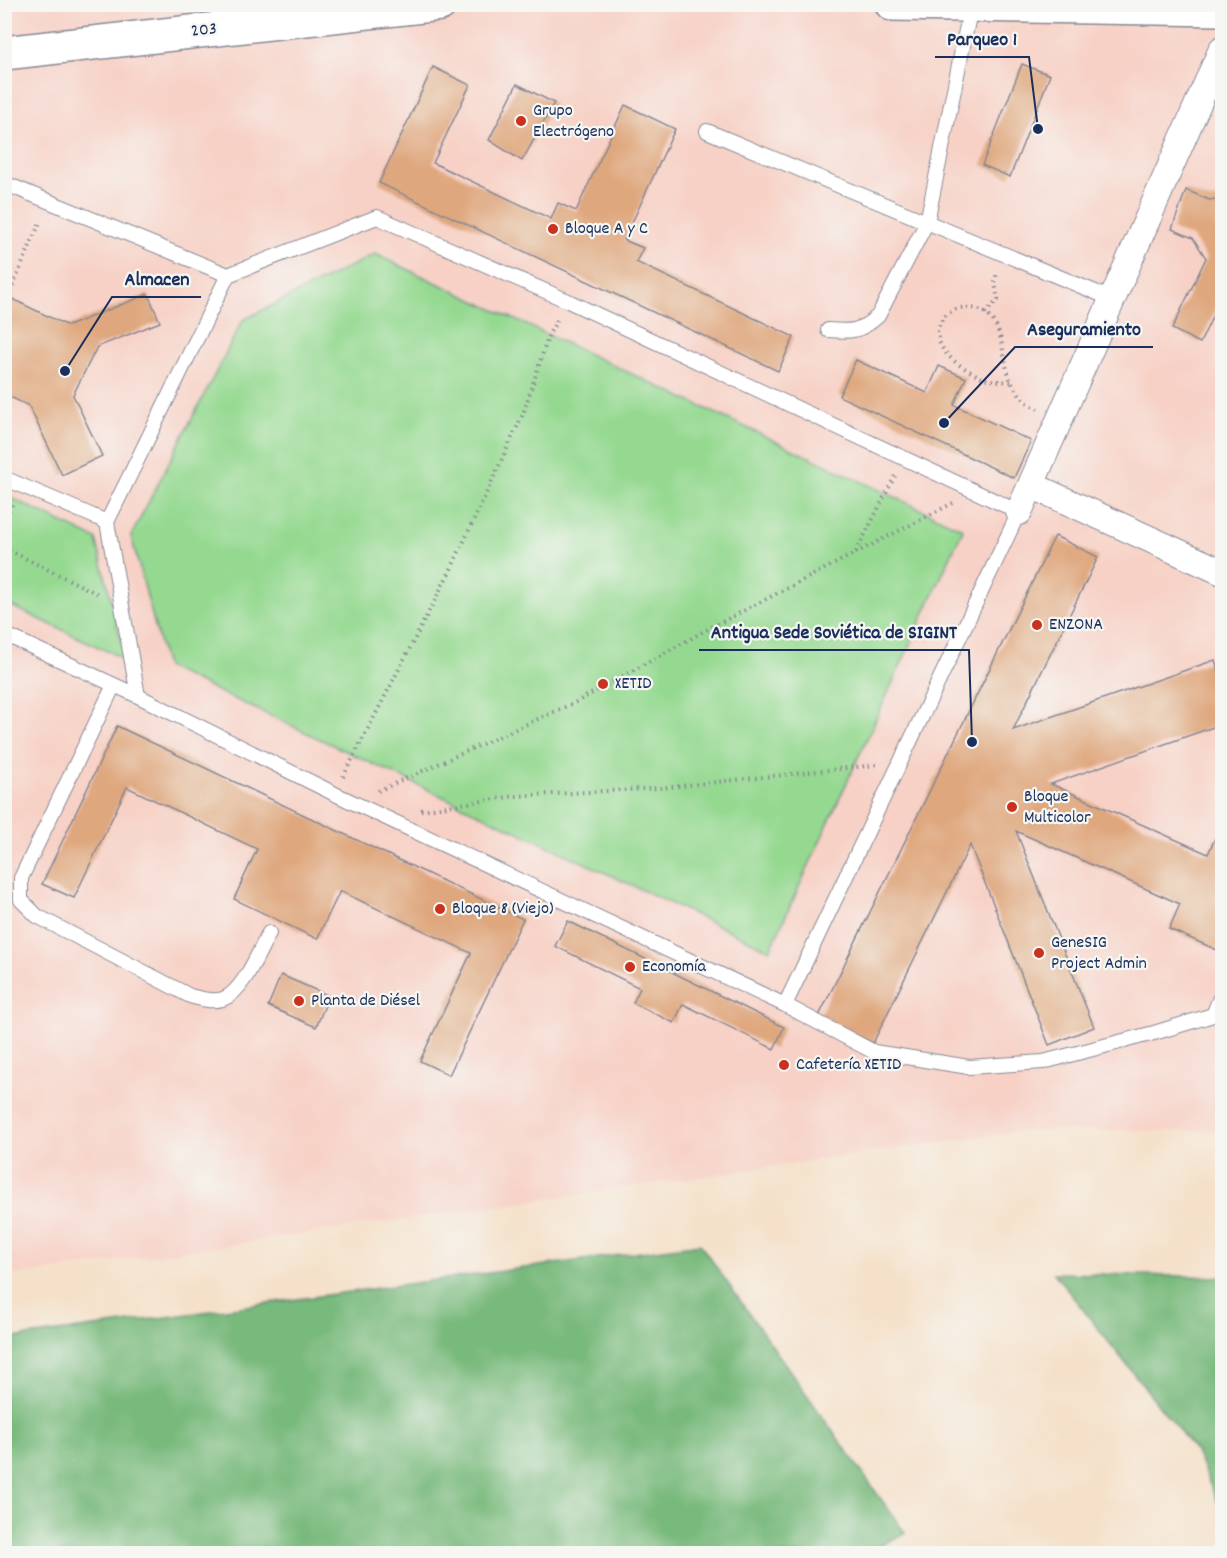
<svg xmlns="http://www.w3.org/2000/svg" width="1227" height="1558" font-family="Dekko,sans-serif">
<rect width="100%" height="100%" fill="#f6f6f2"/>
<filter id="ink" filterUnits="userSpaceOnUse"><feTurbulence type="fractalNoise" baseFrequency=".0167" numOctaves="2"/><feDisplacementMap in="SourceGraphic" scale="12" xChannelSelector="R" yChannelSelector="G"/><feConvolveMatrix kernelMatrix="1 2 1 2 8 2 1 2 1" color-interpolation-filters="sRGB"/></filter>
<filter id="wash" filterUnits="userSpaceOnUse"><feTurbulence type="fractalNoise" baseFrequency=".008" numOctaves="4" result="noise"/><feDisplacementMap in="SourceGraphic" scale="24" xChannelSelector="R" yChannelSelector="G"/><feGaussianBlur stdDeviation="1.35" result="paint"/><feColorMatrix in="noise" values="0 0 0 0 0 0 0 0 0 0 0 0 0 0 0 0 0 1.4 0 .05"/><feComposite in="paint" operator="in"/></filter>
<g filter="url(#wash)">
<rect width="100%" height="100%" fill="#f5e1ca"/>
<!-- built -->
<path fill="#f7d1c6" d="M4,5H1222V1131L1026,1130L5,1277Z"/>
<!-- green -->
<path fill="#95d991" stroke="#588478" stroke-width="1.5" d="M375,254L963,529L770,950L166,667L131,536L243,320Z
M5,495L96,539L126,660L5,603Z"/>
<!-- forest -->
<path fill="#78b97b" stroke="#4a746c" stroke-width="1.5" d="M700,1244L905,1533L864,1554L5,1553L4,1340L6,1339Z
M1054,1273L1222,1277V1513L1196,1452Z"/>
<g id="blocks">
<!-- building -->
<path fill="#dfa77e" d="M1022,64L1050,75L1010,177L982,165Z
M433,67L470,85L433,163L551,219L558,203L576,211L625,105L675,129L624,240L643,248L636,262L794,337L778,371L379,183Z
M517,84L554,103L522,161L489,140Z
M1186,190L1209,200L1222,198V296L1200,343L1172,329L1206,258L1193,238L1172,229Z
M148,294L160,322L97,347L73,395L102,456L62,475L29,406L4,394V295L68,326Z
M856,360L927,393L939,366L966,378L954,405L1031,441L1014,478L839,396Z
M1055,536L1098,557L1013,730L1215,660L1222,682V724L1051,784L1208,854L1215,838L1222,842V938L1217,950L1169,929L1180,904L1016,831L1094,1027L1049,1045L970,845L873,1043L819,1016Z
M117,726L523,919L449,1075L420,1061L471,953L340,891L317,939L234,899L257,849L127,787L74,898L42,884Z
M568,921L784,1027L774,1049L683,1004L674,1023L633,1003L640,988L555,946Z
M281,975L329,996L316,1027L268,1006Z"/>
</g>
</g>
<g filter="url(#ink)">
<use href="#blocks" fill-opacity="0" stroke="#888894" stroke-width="1.5"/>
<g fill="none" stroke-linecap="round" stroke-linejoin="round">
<defs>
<path id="lane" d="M707,131L1112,299
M4,183L228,275
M377,217L568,301L1019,512L785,1005L335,794L138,696L107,522L228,275Z
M828,330C851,332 860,332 878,316L927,222L971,6
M4,478L107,522
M4,634L138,696
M114,685L21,878V900L37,916L190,996C201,999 212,1002 223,999C243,992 259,951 269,933
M785,1005L874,1052L969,1067L1043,1062L1154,1033L1213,1015L1222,993"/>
<path id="street" d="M1031,485L1222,572
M1019,512L1222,49"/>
<path id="secondary" d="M892,4L1222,9
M4,53L440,4"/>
</defs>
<!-- lane casing -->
<use href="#lane" stroke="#888894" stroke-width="16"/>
<!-- street casing -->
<use href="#street" stroke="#888894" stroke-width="28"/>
<!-- secondary casing -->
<use href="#secondary" stroke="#888894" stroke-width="36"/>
<!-- path -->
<path stroke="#888894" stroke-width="4" stroke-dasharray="1.5 4.5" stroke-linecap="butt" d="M8,297L41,220
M985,313L998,300L995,283L997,271
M1011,382C1002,381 992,381 984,378C967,371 940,356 938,336C937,326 941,319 949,313C956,308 962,307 971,308C1008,313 999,359 1012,383C1018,394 1027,404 1038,409
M4,522L13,503
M4,548L100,595
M856,552L895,476
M343,777L451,569L523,414L549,334L559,317
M378,791L578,701L708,629L953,503
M421,810L515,796L661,788L876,765"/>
<!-- lane -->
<use href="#lane" stroke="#fff" stroke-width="14"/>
<!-- street -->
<use href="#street" stroke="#fff" stroke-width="26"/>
<!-- secondary -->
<use href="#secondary" stroke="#fff" stroke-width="33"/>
</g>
</g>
<!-- markers -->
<g fill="#c8321e" stroke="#f6f6f2" stroke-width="2">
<circle cx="521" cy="121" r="6"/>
<circle cx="553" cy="229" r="6"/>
<circle cx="1037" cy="625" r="6"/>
<circle cx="603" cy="684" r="6"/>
<circle cx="1012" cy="807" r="6"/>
<circle cx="440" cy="909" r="6"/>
<circle cx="1039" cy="953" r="6"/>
<circle cx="630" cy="967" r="6"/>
<circle cx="299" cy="1001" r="6"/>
<circle cx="784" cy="1065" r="6"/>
</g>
<g text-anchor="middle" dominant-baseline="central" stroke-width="4.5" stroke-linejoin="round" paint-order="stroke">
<!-- street labels -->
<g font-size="18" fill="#1b2f5e" stroke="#f6f6f2">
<text transform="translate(204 31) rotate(-6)">203</text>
</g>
<!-- poi labels -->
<g font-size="18" fill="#1b2f5e" stroke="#f6f6f2" text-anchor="start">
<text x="533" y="111">Grupo<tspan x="533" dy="21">Electrógeno</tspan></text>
<text x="565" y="229">Bloque A y C</text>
<text x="1049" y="625">ENZONA</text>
<text x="615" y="684">XETID</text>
<text x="1024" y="797">Bloque<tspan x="1024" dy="21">Multicolor</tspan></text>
<text x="452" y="909">Bloque 8 (Viejo)</text>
<text x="1051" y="943">GeneSIG<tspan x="1051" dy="21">Project Admin</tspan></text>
<text x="642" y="967">Economía</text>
<text x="311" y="1001">Planta de Diésel</text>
<text x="796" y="1065">Cafetería XETID</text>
</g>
</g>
<!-- callouts -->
<path fill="none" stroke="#1b2f5e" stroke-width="2" d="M1038 129L1029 57H935M65 371L112 297H201M944 423L1015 347H1153M972 742L969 650H699"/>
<g fill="#1b2f5e" stroke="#f6f6f2" stroke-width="2">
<circle cx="1038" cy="129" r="6"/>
<circle cx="65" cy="371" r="6"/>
<circle cx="944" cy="423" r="6"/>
<circle cx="972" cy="742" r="6"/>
</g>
<g font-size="20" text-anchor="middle" font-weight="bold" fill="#1b2f5e" stroke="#f6f6f2" stroke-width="4.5" stroke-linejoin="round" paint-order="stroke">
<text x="982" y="45">Parqueo 1</text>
<text x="157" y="285">Almacen</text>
<text x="1084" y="335">Aseguramiento</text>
<text x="834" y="638">Antigua Sede Soviética de SIGINT</text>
</g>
<!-- margin -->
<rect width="1227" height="1558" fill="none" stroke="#f6f6f2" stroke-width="24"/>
</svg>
